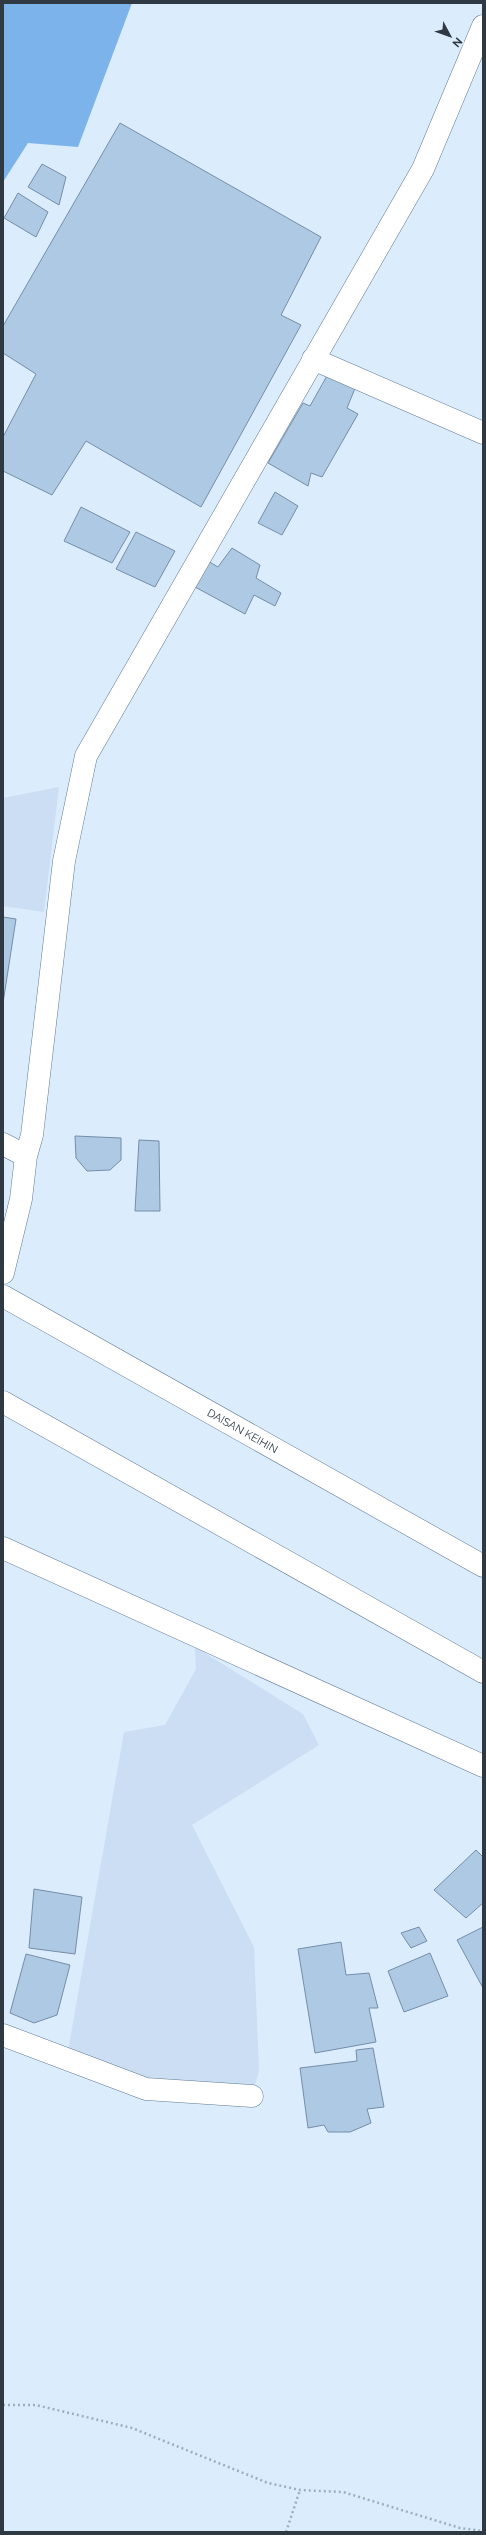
<svg xmlns="http://www.w3.org/2000/svg" width="486" height="2535" font-family="Raleway,sans-serif">
<rect width="100%" height="100%" fill="#dbecfd"/>
<!-- built -->
<path fill="#cbdef3" d="M59,787L44,912L3,906V798Z
M195,1647L303,1714L319,1745L192,1825L254,1947L259,2071L253,2091L146,2082L68,2051L124,1732L165,1725L196,1669Z"/>
<!-- forest -->
<path fill="#7cb3ea" d="M3,3H132L78,147L28,143L3,182Z"/>
<!-- building -->
<path fill="#aec9e4" stroke="#758ea8" d="M120,123L321,237L281,315L301,325L201,507L86,441L52,495L3,471V437L36,374L3,353V326Z
M42,164L66,177L59,205L28,187Z
M18,193L48,212L36,237L4,218Z
M328,374L356,386L347,408L358,414L322,477L311,473L308,486L268,463L303,403L310,406Z
M275,492L298,506L282,535L258,523Z
M81,507L130,532L112,563L64,541Z
M136,532L175,551L155,587L116,569Z
M232,548L260,565L256,578L281,593L275,606L254,595L245,614L195,587L208,561L218,567Z
M3,917L16,919L3,1003Z
M75,1136L121,1138V1160L110,1170L87,1171L76,1158Z
M139,1140L159,1141L160,1211H135Z
M476,1850L483,1857V1903L466,1918L434,1890Z
M34,1889L82,1897L75,1954L29,1948Z
M419,1927L427,1941L411,1948L401,1933Z
M483,1927V1988L457,1940Z
M341,1942L346,1975L369,1973L378,2008H369L376,2042L315,2053L298,1949Z
M430,1953L448,1996L404,2012L388,1971Z
M26,1954L70,1965L57,2015L34,2023L10,2013Z
M373,2048L384,2107L367,2109L371,2123L350,2132H328L324,2125L308,2128L300,2068L357,2061L356,2050Z"/>
<g fill="none" stroke-linecap="round" stroke-linejoin="round">
<defs>
<path id="minor" d="M313,359L483,433
M3,1144L26,1156
M3,1273L21,1199L26,1156L32,1135L64,861L86,756L423,169L483,26
M3,1548L483,1766
M3,2035L146,2089L252,2096"/>
<g id="motorway">
<path id="s1" d="M3,1296L483,1566"/>
<path d="M3,1402L483,1672"/>
</g>
</defs>
<!-- minor casing -->
<use href="#minor" stroke="#617a93" stroke-width="23"/>
<!-- motorway casing -->
<use href="#motorway" stroke="#617a93" stroke-width="23"/>
<!-- path -->
<path stroke="#9faebd" stroke-width="2.5" stroke-dasharray="2 3" stroke-linecap="butt" d="M3,2405H36L132,2428L268,2483L300,2490L343,2492L460,2528L483,2531
M286,2532L300,2490"/>
<!-- minor -->
<use href="#minor" stroke="#fff" stroke-width="22"/>
<!-- motorway -->
<use href="#motorway" stroke="#fff" stroke-width="22"/>
</g>
<g text-anchor="middle" dominant-baseline="central" stroke-width="3" stroke-linejoin="round" paint-order="stroke">
<!-- street labels -->
<g font-size="11" fill="#2e3944" stroke="#dbecfd">
<text stroke="none"><textPath href="#s1" startOffset="275">DAISAN KEIHIN</textPath></text>
</g>
</g>
<!-- border -->
<rect width="486" height="2535" fill="none" stroke="#2e3944" stroke-width="8"/>
<!-- north arrow -->
<g transform="translate(450 36) rotate(131)" stroke="#dbecfd" stroke-width="3" paint-order="stroke">
<path d="M0-3L7 15L0 10L-7 15Z" fill="#2e3944"/>
<text y="-6" font-size="11" font-weight="bold" text-anchor="middle" fill="#2e3944">N</text>
</g>
</svg>
